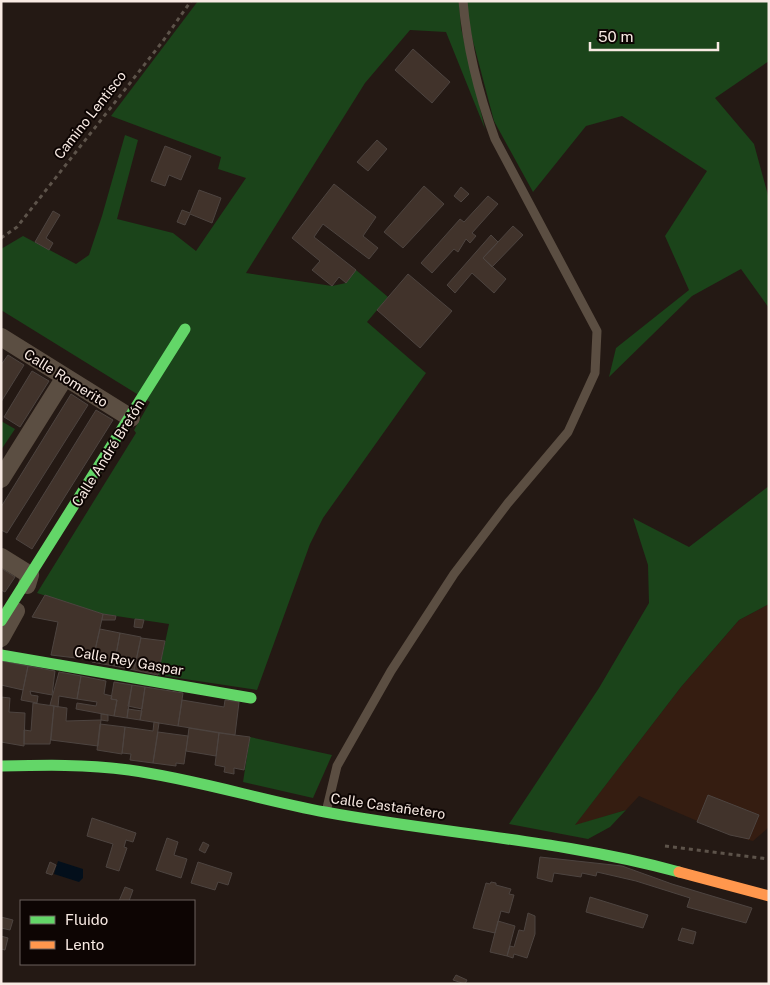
<svg xmlns="http://www.w3.org/2000/svg" width="770" height="985" font-family="'Public Sans',sans-serif">
<rect width="100%" height="100%" fill="#241914"/>
<!-- built -->
<path fill="#351d11" d="M769,604V827L753,841L730,835L639,796L626,810L574,826L681,687L739,620Z"/>
<!-- green -->
<path fill="#1b441a" d="M198,1H459L461,28L485,129L446,32L410,30L365,83L246,273L332,286L346,283L356,270L388,297L367,322L426,373L323,518L310,544L257,690L158,675L169,624L103,614L37,593L136,433L134,430L150,402L1,310V249L23,236L76,264L89,255L102,216L125,135L138,140L117,219L173,233L196,251L246,178L218,169L221,157L111,116Z
M466,1H769V61L715,98L754,144L769,199V308L741,269L692,296L609,377L616,348L689,290L665,236L707,171L622,116L586,126L533,192L494,121L469,26Z
M1,421L15,429L1,450Z
M769,486V604L739,620L681,687L575,825L626,810L610,827L588,839L509,824L599,688L649,603L648,565L633,518L689,547Z
M250,737L332,755L313,798L243,782Z"/>
<!-- water -->
<path fill="#030f1b" d="M58,861L83,869V878L79,882L54,874Z"/>
<!-- building -->
<path fill="#41332b" stroke="#4d4440" d="M413,49L450,82L432,103L395,70Z
M377,140L387,149L368,171L357,162Z
M165,146L191,156L181,180L169,175L165,186L151,181Z
M334,184L376,217L363,236L378,248L369,259L323,224L314,237L356,270L346,283L339,277L332,286L312,270L320,261L292,238Z
M424,186L444,204L403,248L384,232Z
M461,187L469,194L461,202L454,196Z
M199,190L221,198L212,223L190,214L185,225L177,222L182,210L190,213Z
M488,196L498,204L472,233L476,236L470,243L466,239L458,252L454,249L432,273L421,263L460,219L464,222Z
M53,211L60,215L46,238L53,243L49,250L35,242Z
M513,226L523,235L492,267L483,258Z
M491,235L498,242L483,258L506,279L494,293L472,273L455,293L447,285Z
M408,274L452,311L420,348L377,310Z
M8,355L24,365L1,402V365Z
M32,371L49,381L20,427L4,417Z
M71,394L88,405L7,533L1,530V507Z
M96,410L113,420L32,549L16,539Z
M1,568L15,577L5,592L1,590Z
M45,595L103,614L93,660L51,655L58,622L32,617Z
M103,614L116,616L115,620H102Z
M135,619L144,620L142,628L134,627Z
M100,629L120,633L114,666L92,662Z
M120,633L141,637L134,670L114,666Z
M141,638L165,641L158,675L134,670Z
M1,661L28,666L23,690L1,685Z
M28,666L55,671L52,695L30,691L31,695L38,696L37,703L21,700Z
M59,672L81,676L77,699L59,696L58,707L50,705Z
M81,676L106,681L104,694L112,696L111,699L117,700L114,716L76,709L77,703L96,706L97,702L77,699Z
M114,682L132,685L127,718L114,716L117,700L111,699Z
M132,685L145,687L142,709L128,706Z
M145,687L183,693L178,726L140,720Z
M1,697L10,698L9,712L25,713L24,746L1,742Z
M182,700L224,707L225,700L239,702L235,735L178,726Z
M33,703L54,706L50,744H24V730L31,731Z
M54,706L67,708L66,721L101,720L98,746L51,740Z
M128,709L142,711L140,720L127,718Z
M101,714L108,715V721L101,720Z
M154,722L159,723L153,763L130,760L131,754L122,753L125,727L153,731Z
M100,724L125,727L122,754L97,750Z
M189,728L219,733L216,756L186,751Z
M158,732L188,736L184,764L176,763V766L153,763Z
M219,733L250,737L244,770L234,768V774L224,772L225,767L215,765Z
M708,795L759,815L749,839L730,835L697,822Z
M92,818L136,833L133,842L126,840L124,847L127,848L119,871L106,867L113,844L87,836Z
M167,838L178,842L174,855L187,859L181,878L156,870Z
M203,842L209,845L205,853L199,850Z
M540,857L622,866L672,884L752,908L746,923L687,907L690,898L636,881L597,872L596,876L582,873L581,877L554,873L552,882L537,878Z
M50,862L56,865L52,875L46,873Z
M198,862L232,873L228,885L218,882L215,890L191,883Z
M491,882L496,883V885L511,889L509,894L514,895L509,913L501,911L495,933L473,928L486,883L490,884Z
M125,887L133,890L129,901H119Z
M590,897L648,915L643,928L586,912Z
M528,913L535,916V934L527,958L514,954L513,958L507,956L510,946L514,947L519,930L524,931Z
M1,917L13,920L10,930L1,928Z
M498,921L515,926L507,956L490,952Z
M682,928L696,932L693,944L678,940Z
M1,936L8,938L5,950L1,949Z
M456,975L467,980L465,984L453,980Z"/>
<g fill="none" stroke-linecap="round" stroke-linejoin="round">
<!-- path -->
<path stroke="#5d534a" stroke-width="3" stroke-dasharray="4 4" stroke-linecap="butt" d="M1,238L17,227L163,41L191,1
M665,846L769,859"/>
<!-- lane -->
<path stroke="#5b4e42" stroke-width="9" d="M326,812L337,766L391,671L454,574L508,503L568,432L595,373L597,331L495,139C479,95 467,48 463,1"/>
<!-- street -->
<path stroke="#5b4e42" stroke-width="18" d="M1,337L131,418
M1,479L65,377
M1,557L30,575L27,585
M1,638L16,611"/>
<!-- fast -->
<path stroke="#63d668" stroke-width="11" d="M1,621L185,329
M1,655L251,698
M1,766C44,765 86,764 129,770C195,779 260,800 325,812C443,834 563,840 679,872"/>
<!-- slow -->
<path stroke="#ff974d" stroke-width="11" d="M679,872L769,896"/>
</g>
<g text-anchor="middle" dominant-baseline="central" stroke-width="4" stroke-linejoin="round" paint-order="stroke">
<!-- street labels -->
<g font-size="14" fill="#f8eae3" stroke="#0d0503">
<text transform="translate(90 115) rotate(-52)">Camino Lentisco</text>
<text transform="translate(66 378) rotate(32)">Calle Romerito</text>
<text transform="translate(108 453) rotate(-58)">Calle André Bretón</text>
<text transform="translate(129 661) rotate(10)">Calle Rey Gaspar</text>
<text transform="translate(388 806) rotate(8)">Calle Castañetero</text>
</g>
</g>
<!-- border -->
<rect width="770" height="985" fill="none" stroke="#f8eae3" stroke-width="5"/>
<!-- legend -->
<rect x="20" y="900" width="175" height="65" fill="#0d0503" stroke="#6b615d"/>
<rect x="30" y="916" width="25" height="8" fill="#63d668" stroke="#6b615d"/>
<text x="65" y="925" font-size="15" fill="#f8eae3">Fluido</text>
<rect x="30" y="941" width="25" height="8" fill="#ff974d" stroke="#6b615d"/>
<text x="65" y="950" font-size="15" fill="#f8eae3">Lento</text>
<!-- scale -->
<path d="M590 42v8h128v-8" fill="none" stroke="#f8eae3" stroke-width="2.5"/>
<text x="598" y="42" font-size="15" fill="#f8eae3" stroke="#0d0503" stroke-width="4" paint-order="stroke">50 m</text>
</svg>
